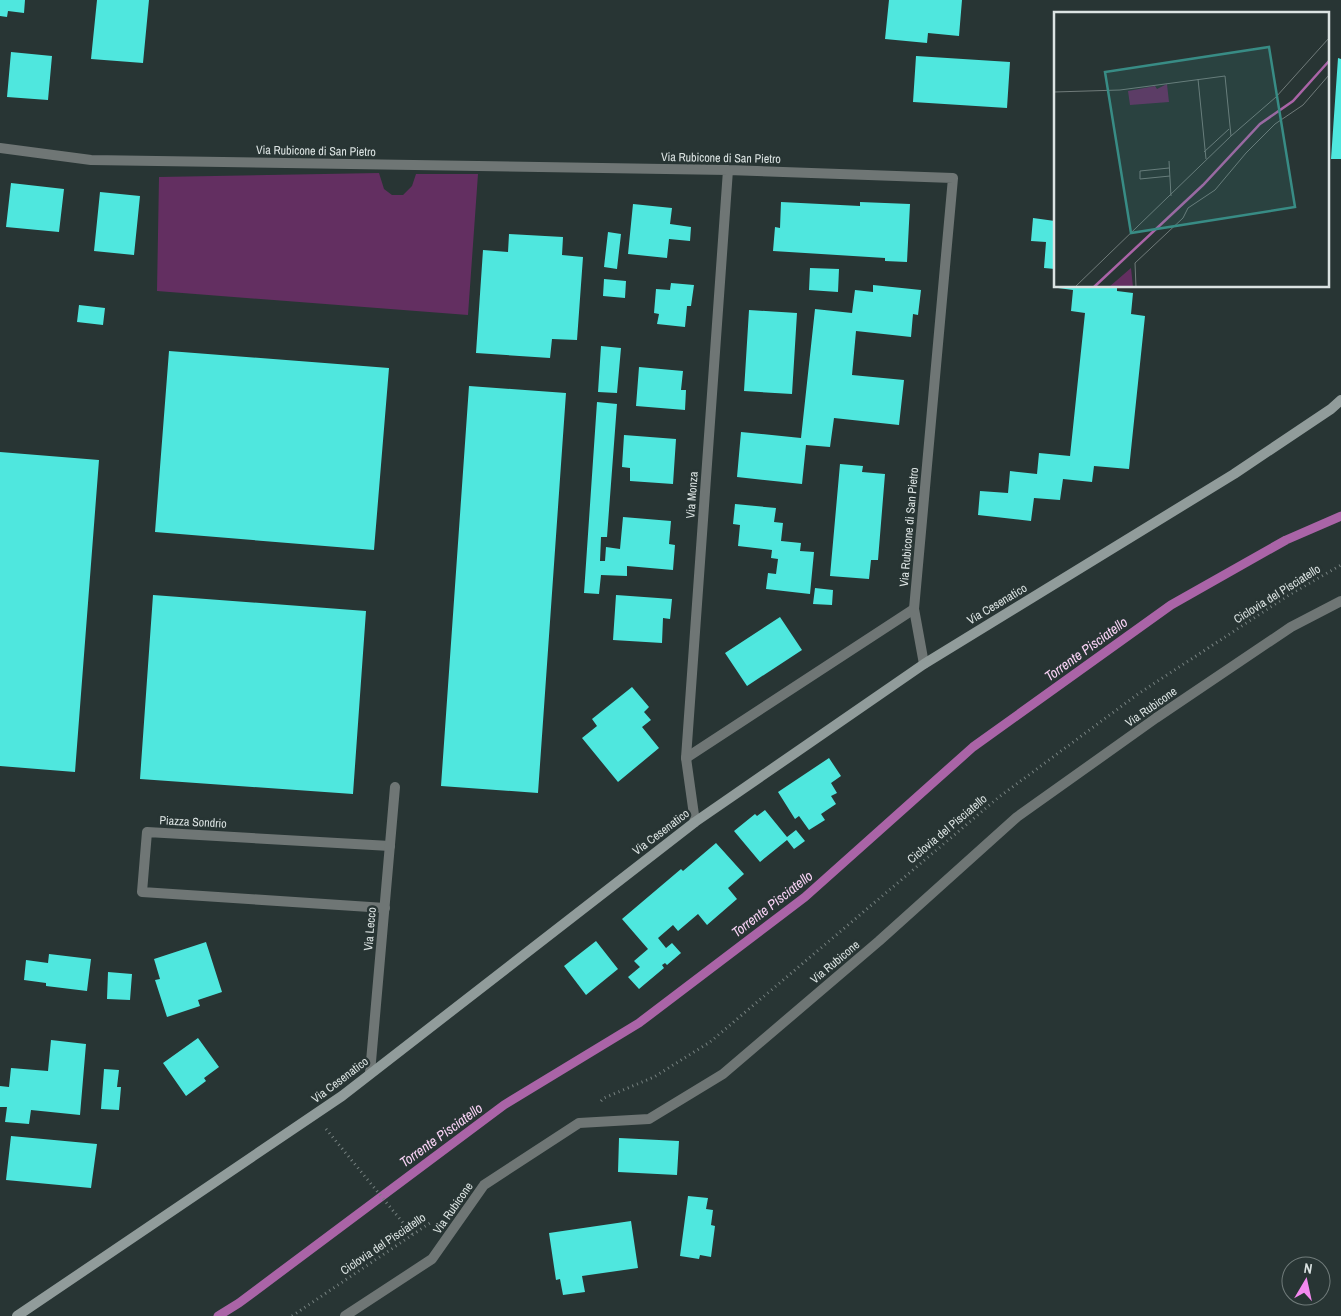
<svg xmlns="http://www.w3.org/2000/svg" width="1341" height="1316" font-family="'Archivo Narrow',sans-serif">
<rect width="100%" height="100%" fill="#283534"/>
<!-- green -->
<path fill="#632f61" d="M379,173L384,189L392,195H403L412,186L416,174H478L468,315L157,291L159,177Z"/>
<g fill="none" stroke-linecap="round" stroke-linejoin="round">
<!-- stream -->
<path stroke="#aa64a7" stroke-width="9" d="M218,1316L239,1303L504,1105L639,1023L805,897L973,747L1171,605L1286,540L1341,516"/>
</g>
<!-- building -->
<path fill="#4fe7de" d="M0,0H25L24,13L8,11L7,17L0,16Z
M97,0H149L143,63L91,59Z
M889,0H962L959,36L928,33L927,43L885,39Z
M11,52L52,56L48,100L7,97Z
M916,56L1010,62L1007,108L913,102Z
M1338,58L1341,59V159H1331Z
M11,183L64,189L59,232L6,227Z
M100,192L140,196L134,255L94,251Z
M781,202L860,206V202L910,204L907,262L885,261V258L773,251L775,227L780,228Z
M633,204L672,208L670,224L691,227L690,241L669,239L667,258L628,254Z
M1033,218L1055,221V269L1044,268L1046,242L1031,241Z
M608,232L621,234L617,269L604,267Z
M509,234L563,237L562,255L583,257L577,340L552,339L550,358L476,353L483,250L508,252Z
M810,268L839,269L838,292L809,290Z
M604,279L626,281L625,298L603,296Z
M671,283L694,285L691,306H687L685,327L657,324L659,314L654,313L656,289L670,290Z
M873,285L921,290L918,315L913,314L911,337L856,331L852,375L904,380L899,425L834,418L830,447L806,445L802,484L737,477L741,432L801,438L815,309L852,313L855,290L873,292Z
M1058,286H1117V291L1133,293L1131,314L1145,316L1129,469L1094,466L1092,482L1063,479L1060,500L1034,498L1031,521L978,515L980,491L1008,493L1010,471L1037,474L1039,453L1070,456L1085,313L1071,311L1073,290L1058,288Z
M79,305L105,308L103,325L77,322Z
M749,310L797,313L792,394L744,391Z
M601,346L621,348L617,393L598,392Z
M169,351L389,368L374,550L155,532Z
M639,367L683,371L681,390H686L685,410L636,406Z
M469,386L566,393L538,793L441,786Z
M597,402L617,404L607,537H601L600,561H605L606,547L620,549L623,517L671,521L669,544L675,545L673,570L627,566V576L601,575L599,594L584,593Z
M624,435L676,439L673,484L630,481V468L622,467Z
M0,452L99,460L75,772L0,766Z
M840,464L863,466L862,472L885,474L878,560H871L869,579L830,576Z
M735,504L776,508L774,522L783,523L781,541L801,543L800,551L814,552L810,594L766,589L768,573L776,574L778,559L771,558L772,550L738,546L740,525L733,524Z
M815,588L833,590L832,605L813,604Z
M153,595L366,611L353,794L140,779Z
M616,595L672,599L670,619L663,618L662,643L613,640Z
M780,617L802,650L747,686L725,653Z
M632,687L649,707L644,712L651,720L642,727L659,748L618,782L582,738L597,726L592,719Z
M829,758L841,776L831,783L837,793L831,796L836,804L821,814L825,820L809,830L799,816L795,819L778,792Z
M765,810L787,837L796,830L805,841L794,849L787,840L760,862L734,831L755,814L757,816Z
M716,843L744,874L728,888L737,899L707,925L698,914L678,931L673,925L658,938L666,948L672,943L681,953L667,965L665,963L662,965L664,968L639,989L628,977L640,967L634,961L648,949L622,919L681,869L683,871Z
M596,941L618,969L586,995L564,966Z
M206,942L222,992L198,1000L200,1006L167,1017L155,980L160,979L154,959Z
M49,954L91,959L87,991L46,986V983L24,980L26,960L48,963Z
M108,972L132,974L130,1000L107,999Z
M198,1038L219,1067L204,1078L206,1081L186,1096L163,1063Z
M51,1040L86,1044L80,1115L31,1110L29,1124L5,1122L7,1107H0V1086L9,1087L11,1068L48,1071Z
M104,1069L119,1070L117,1087H121L119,1110L101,1109Z
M11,1136L97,1144L91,1188L6,1180Z
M619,1138L679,1141L677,1175L618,1172Z
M688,1196L708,1198L706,1209L713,1210L711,1225L715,1226L711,1257L700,1255L699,1259L680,1256Z
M631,1221L638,1268L582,1276L585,1292L563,1295L560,1279L556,1280L549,1233Z"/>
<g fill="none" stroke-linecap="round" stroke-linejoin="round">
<!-- path -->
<path stroke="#778281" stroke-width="3" stroke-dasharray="1 4" stroke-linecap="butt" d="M601,1101L604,1098L654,1077L710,1042L999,797L1138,694L1289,595L1341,565
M326,1129L413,1235
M292,1316L430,1223"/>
<!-- lane -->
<path stroke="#6f7675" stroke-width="10" d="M686,758L914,609
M385,908L142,892L147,832L390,846"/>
<!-- street -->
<path stroke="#6f7675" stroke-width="10" d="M0,148L91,160L728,170L953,178L914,609L924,664
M695,822L686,758L728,170
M370,1073L395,787
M345,1316L432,1259L484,1185L579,1123L649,1119L723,1074L879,941L1017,817L1156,718L1291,627L1341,601"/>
<!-- secondary -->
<path stroke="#919c9b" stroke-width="10" d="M17,1316L342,1096L695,822L924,664L1234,474L1331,409L1341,400"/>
</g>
<g text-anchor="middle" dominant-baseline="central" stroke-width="5" stroke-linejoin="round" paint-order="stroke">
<!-- street labels -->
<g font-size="12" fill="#dbe3e2" stroke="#283534">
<text transform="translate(316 151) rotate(1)">Via Rubicone di San Pietro</text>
<text transform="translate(721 158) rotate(1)">Via Rubicone di San Pietro</text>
<text transform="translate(692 495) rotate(-86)">Via Monza</text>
<text transform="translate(909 527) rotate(-85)">Via Rubicone di San Pietro</text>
<text transform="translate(1277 594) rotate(-32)">Ciclovia del Pisciatello</text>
<text transform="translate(997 604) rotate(-31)">Via Cesenatico</text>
<text transform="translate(1151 707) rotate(-35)">Via Rubicone</text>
<text transform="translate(193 822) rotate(3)">Piazza Sondrio</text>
<text transform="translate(947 829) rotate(-40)">Ciclovia del Pisciatello</text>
<text transform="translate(661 832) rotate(-37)">Via Cesenatico</text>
<text transform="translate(370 929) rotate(-85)">Via Lecco</text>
<text transform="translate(835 962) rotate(-40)">Via Rubicone</text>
<text transform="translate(340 1080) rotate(-37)">Via Cesenatico</text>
<text transform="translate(453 1208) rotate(-55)">Via Rubicone</text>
<text transform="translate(383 1244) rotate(-34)">Ciclovia del Pisciatello</text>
</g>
<!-- water labels -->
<g font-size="14" font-style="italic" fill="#f8d2f5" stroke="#283534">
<text transform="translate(1086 649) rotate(-36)">Torrente Pisciatello</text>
<text transform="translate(772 904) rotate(-38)">Torrente Pisciatello</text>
<text transform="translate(441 1135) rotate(-36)">Torrente Pisciatello</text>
</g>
</g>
<!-- overview -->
<g transform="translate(1054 12)">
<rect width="275" height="275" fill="#283534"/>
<path d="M113,72L115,90L76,93L74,79L101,74L103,77ZM77,256L79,275H55Z" fill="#632f61"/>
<path fill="none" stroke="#aa64a7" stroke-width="2.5" d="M40,275L149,173L206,112L239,89L275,49"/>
<path fill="none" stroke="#707b7a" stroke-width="1" d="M144,67L152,147M0,80L66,78L171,64L177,124M150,140L175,117M115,149L117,184M115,156L86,159V167L116,164M21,275L177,124L222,85L275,26M82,275L81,251L129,206L134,196L161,178L192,141L221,112L249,93L275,63"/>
<path fill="#388c85" fill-opacity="0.15" stroke="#388c85" stroke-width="2.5" d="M215,35L241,195L77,221L51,60Z"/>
<rect width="275" height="275" fill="none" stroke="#dbe3e2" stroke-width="2.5"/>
</g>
<!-- north arrow -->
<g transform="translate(1306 1281) rotate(9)"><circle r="24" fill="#283534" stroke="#707b7a"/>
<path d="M0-4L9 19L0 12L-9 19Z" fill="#f489f0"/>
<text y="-8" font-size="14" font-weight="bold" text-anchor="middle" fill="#dbe3e2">N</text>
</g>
</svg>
